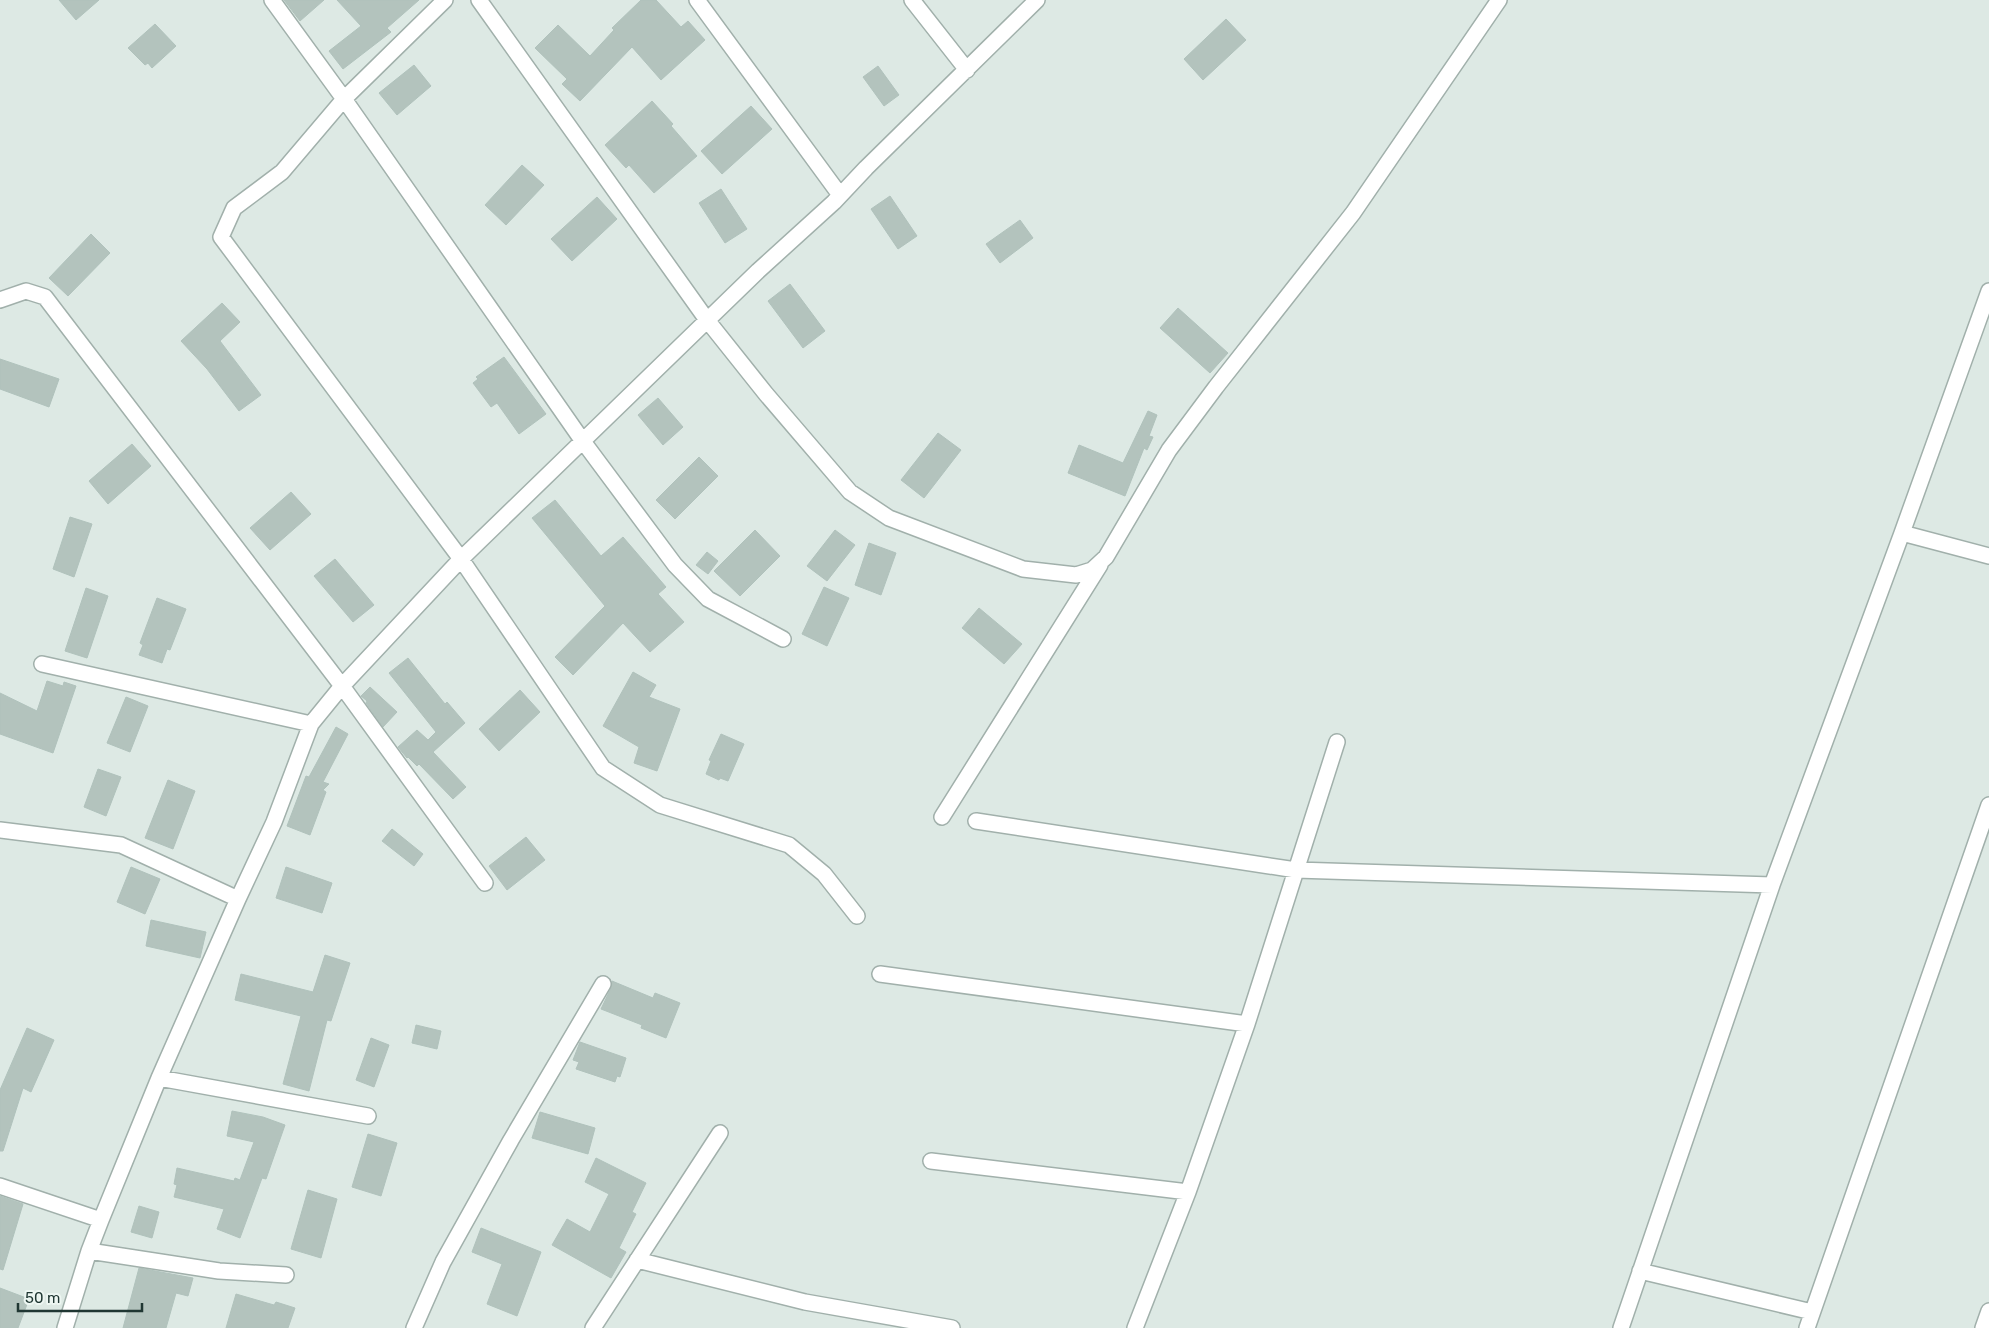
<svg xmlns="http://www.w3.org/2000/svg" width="1989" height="1328" font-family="Rubik,sans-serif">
<rect width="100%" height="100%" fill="#dde9e4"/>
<!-- building -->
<path fill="#b3c3bd" stroke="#b0c2bc" d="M59,0H99L76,20Z
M284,0H324L300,21Z
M337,0H419L387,28L391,32L343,69L329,51L361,26Z
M641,0H656L681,27L688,21L705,40L661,80L632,47L580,101L562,84L567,79L535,48L558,25L590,56L614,30L612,28Z
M1226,19L1246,40L1203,80L1184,59Z
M155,24L176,46L152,68L148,63L145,65L128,48Z
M414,65L431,86L397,115L379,93Z
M878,66L899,95L884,106L863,77Z
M652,101L673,124L671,126L697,156L654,193L629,165L626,168L605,145Z
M751,106L772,129L722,174L701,151Z
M522,165L544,185L506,225L485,205Z
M721,189L747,229L725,243L699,203Z
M890,196L917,236L898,249L871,209Z
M597,197L617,219L572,261L551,239Z
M1020,220L1033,238L1000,263L986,244Z
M91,234L110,253L68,296L49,278Z
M790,284L825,331L803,348L768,301Z
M222,303L240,322L220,341L261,395L239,411L207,369L181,341Z
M1178,308L1228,353L1210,373L1160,328Z
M504,357L546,414L519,434L497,403L491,407L473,383L478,379L476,377Z
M0,359L59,379L49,407L0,389Z
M658,398L683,427L663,445L638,415Z
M1148,411L1157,415L1149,436L1153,437L1147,450L1144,448L1125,496L1068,473L1079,445L1123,463Z
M938,433L961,450L924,498L901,480Z
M132,444L151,466L108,504L89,481Z
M699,457L718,476L675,519L656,500Z
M291,492L311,514L270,550L250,528Z
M555,500L601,556L623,537L666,587L658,594L684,622L650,652L623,623L573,675L555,657L605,606L532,518Z
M70,517L92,524L74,577L53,569Z
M755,530L780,556L740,596L714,571Z
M835,530L855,545L827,581L807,566Z
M869,543L896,553L881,595L855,585Z
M707,552L718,561L708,574L696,565Z
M335,559L374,605L353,622L314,576Z
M824,587L849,598L827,646L802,634Z
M86,588L108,596L87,658L65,651Z
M157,598L186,609L170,650L167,649L162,663L139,655L143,645L140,643Z
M979,608L1022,644L1004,664L962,628Z
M408,658L445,704L447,702L465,723L433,752L466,787L453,799L419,764L417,766L408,757L407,758L398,747L417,730L428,740L436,732L389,673Z
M633,672L656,685L649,697L680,709L657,771L634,763L639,747L603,726Z
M47,681L63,686L64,682L76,686L53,753L0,734V693L37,711Z
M370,687L397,712L383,727L366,703L367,701L361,696Z
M520,690L540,712L499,751L479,729Z
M126,697L148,706L130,752L107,743Z
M336,727L348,734L323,782L329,784L323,790L326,792L310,835L287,826L306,776L309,777Z
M721,734L744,744L728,781L720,778L719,780L706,774L711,761L709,760Z
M98,769L121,777L106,816L84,807Z
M168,780L195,791L173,849L145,838Z
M392,829L423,854L414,866L382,841Z
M526,837L545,860L507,890L489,866Z
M131,867L160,879L145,914L117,902Z
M286,867L332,883L322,913L276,898Z
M151,920L206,932L200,958L146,946Z
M325,955L350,963L331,1021L327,1020L309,1091L283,1084L301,1016L235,1000L241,974L313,992Z
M612,981L653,998L655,993L680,1003L666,1038L641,1028L642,1025L601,1009L611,988Z
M416,1025L441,1031L437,1049L412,1043Z
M27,1028L54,1040L31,1092L23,1088L3,1151H0V1090Z
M371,1038L389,1045L374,1087L356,1080Z
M580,1042L626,1058L620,1077L617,1076L615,1082L576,1069L579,1062L573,1060Z
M232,1111L263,1117L285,1125L266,1179L262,1178L240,1238L217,1229L224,1209L174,1197L177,1185L174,1184L177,1168L234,1181L235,1178L240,1180L254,1142L227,1136Z
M540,1112L595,1128L588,1154L532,1138Z
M368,1134L397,1143L381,1196L352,1187Z
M596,1158L646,1183L632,1212L636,1214L619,1248L626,1252L611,1278L552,1245L567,1219L590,1232L609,1194L585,1182Z
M308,1190L337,1199L321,1258L291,1249Z
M0,1196L23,1204L3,1270L0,1269Z
M139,1206L159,1212L152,1238L131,1232Z
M481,1228L541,1252L517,1316L487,1304L502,1264L472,1252Z
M139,1268L193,1278L188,1296L176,1293L166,1328H123Z
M0,1288L29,1299L18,1328H0Z
M236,1294L274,1305L276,1302L295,1308L288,1328H226Z"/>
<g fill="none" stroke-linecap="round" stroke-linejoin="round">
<defs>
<path id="minor" d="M272,0L344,99L582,440L675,565L708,599L783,639
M445,0L344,99L282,172L234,208L221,237L461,559L603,768L660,805L789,845L824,874L857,916
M479,0L707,320L766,394L850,492L889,518L1023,569L1076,575L1092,570L1106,557L1169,450L1216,387L1353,213L1499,0
M697,0L840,195
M912,0L967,70
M0,300L26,291L45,297L342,686L485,883
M1902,533L1989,556
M42,664L311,724
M942,817L1100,565
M976,821L1296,870L1772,885
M0,830L121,845L238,899
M880,974L1247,1024
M159,1078L368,1116
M931,1161L1188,1192
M0,1186L101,1220
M89,1251L219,1271L286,1275
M637,1260L805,1302L952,1328
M1640,1271L1812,1312
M65,1328L89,1251L101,1220L159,1078L238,899L274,822L311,724L342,686L461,559L758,271L834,202L866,168L1037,0
M414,1328L443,1262L511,1140L603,984
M593,1328L720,1133
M1135,1328L1188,1192L1247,1024L1337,742
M1621,1328L1772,885L1902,533L1989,291
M1807,1328L1989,805
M1983,1328L1989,1311"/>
</defs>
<!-- minor casing -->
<use href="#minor" stroke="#a1b0ab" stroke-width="18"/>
<!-- minor -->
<use href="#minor" stroke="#fff" stroke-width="15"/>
</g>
<!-- scale -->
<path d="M18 1303v8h124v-8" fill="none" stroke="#203733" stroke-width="2.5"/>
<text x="25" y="1303" font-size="15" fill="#203733" stroke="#edf6f2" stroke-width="4" paint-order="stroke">50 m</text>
</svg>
